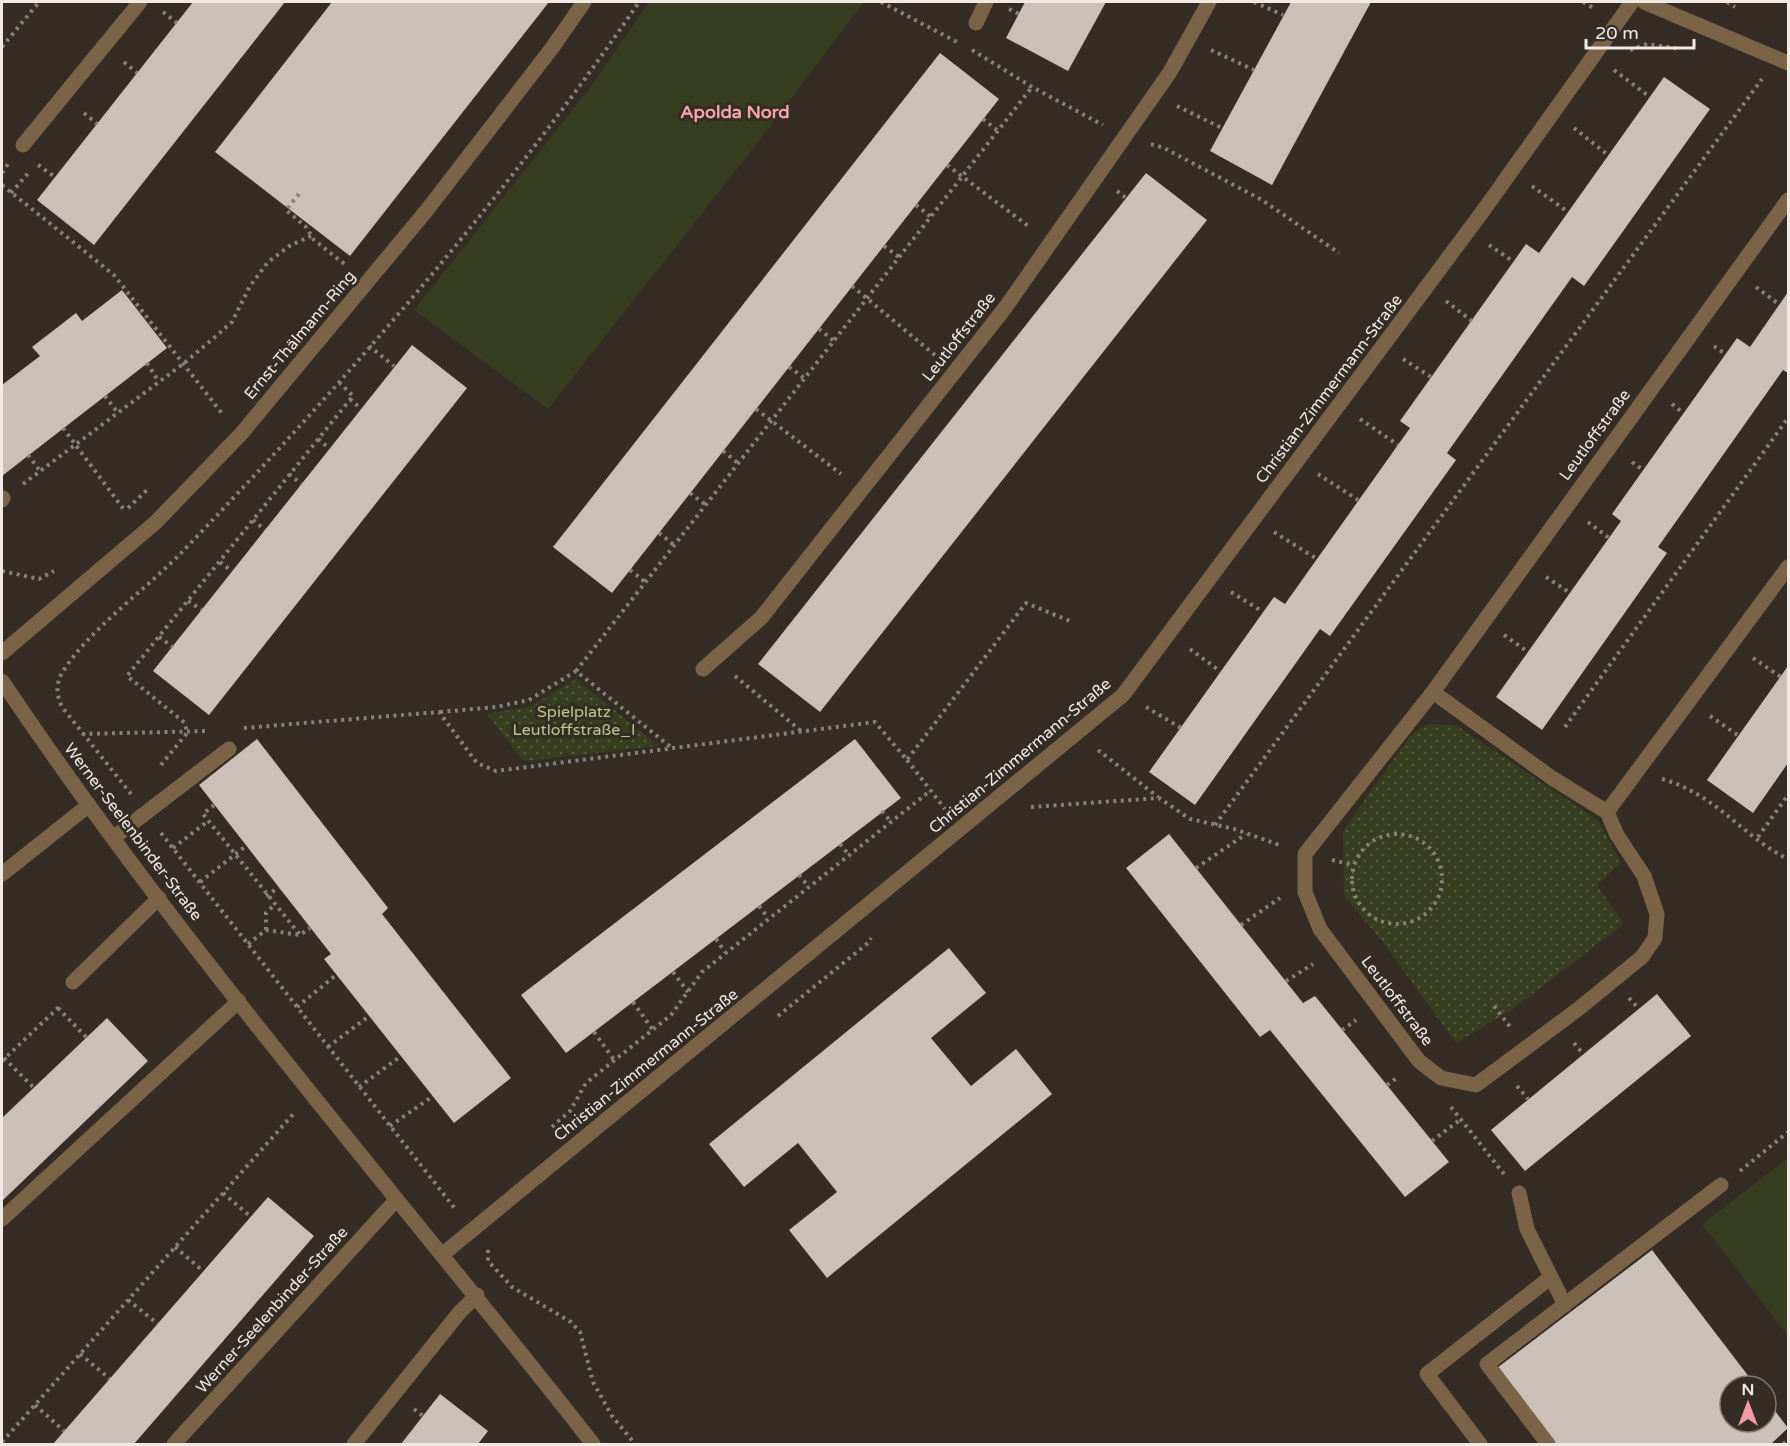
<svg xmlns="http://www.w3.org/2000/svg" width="1790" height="1446" font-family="'Varela Round',sans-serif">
<defs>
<pattern id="park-dots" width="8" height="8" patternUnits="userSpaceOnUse" patternTransform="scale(1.5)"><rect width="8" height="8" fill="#373d1f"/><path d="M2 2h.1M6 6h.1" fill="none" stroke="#54593f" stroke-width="1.8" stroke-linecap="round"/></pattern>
</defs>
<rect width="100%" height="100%" fill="#342c25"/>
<!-- grass -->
<path fill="#373d1f" d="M649,2H864L766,132L548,409L414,310L592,85Z
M1788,1158V1336L1702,1224Z"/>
<!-- park -->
<path fill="url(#park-dots)" d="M576,679L659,746L523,761L487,714L531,706Z
M1428,724L1456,725L1598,820L1621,863L1597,885L1624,924L1513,1009L1456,1043L1384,944L1344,895L1343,831L1410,736Z"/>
<!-- building -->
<path fill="#cac0b8" d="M193,2H285L94,245L37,200Z
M332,2H549L350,256L215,152Z
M1025,2H1106L1068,71L1006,38Z
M1291,2H1371L1272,185L1210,151Z
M940,53L999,99L612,593L553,547Z
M1664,77L1710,109L1584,286L1572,277L1447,453L1456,460L1330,636L1320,629L1195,805L1149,772L1274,597L1285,604L1410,428L1400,421L1526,244L1539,253Z
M1146,173L1207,220L820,712L758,664Z
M122,290L167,348L2,476V385L40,356L32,347L76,313L82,321Z
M1788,292V373L1783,370L1658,547L1667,553L1542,730L1496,697L1621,521L1612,514L1737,338L1750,347Z
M412,345L467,388L209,715L153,671Z
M1788,666V763L1753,813L1707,780Z
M257,739L388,908L382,914L511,1078L454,1123L324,959L331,954L199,785Z
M855,739L901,798L566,1053L521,995Z
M1169,834L1303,1003L1315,996L1449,1162L1405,1197L1270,1030L1260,1037L1126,868Z
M949,948L986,993L931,1038L971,1086L1016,1049L1052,1094L827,1278L789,1230L837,1192L798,1143L744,1187L709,1144Z
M1657,994L1691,1036L1525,1171L1491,1130Z
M107,1018L148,1061L2,1201V1118Z
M268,1197L314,1236L134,1444H53Z
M1652,1250L1756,1386H1730V1422H1766V1399L1788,1428L1771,1444H1556L1497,1368Z
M440,1394L488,1431L478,1444H401Z"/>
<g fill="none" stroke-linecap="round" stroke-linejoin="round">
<!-- path -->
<path stroke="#88817b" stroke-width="4" stroke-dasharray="3 4.5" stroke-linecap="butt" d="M881,2L957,42
M1254,2L1283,15
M1583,2L1595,9
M1727,2L1735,7
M1009,9L1019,14
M163,12L177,23
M2,47L39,2
M972,50L1032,87L1103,125
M1211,50L1254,70
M1630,50L1647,44L1681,49
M124,62L137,73
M1614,70L1650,97
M1177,106L1222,128
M84,113L97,124
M983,119L998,131
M1574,128L1608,155
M1151,144L1164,148L1262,200L1339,253
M38,165L55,177
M947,165L1031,228
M2,173L8,164
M2,185L114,275L224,416
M1532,186L1568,212
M1117,191L1126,198
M11,193L30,171
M299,194L286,210L306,227L314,240L347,266
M916,205L931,217
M1489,245L1514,262
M884,246L899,257
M852,286L936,356
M1756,287L1780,305
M1446,301L1472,321
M819,329L834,341
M369,346L394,366
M1714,346L1725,354
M1403,359L1431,377
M147,363L159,382
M789,367L804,378
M105,396L118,413
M350,399L361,409
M1672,404L1683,413
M756,409L841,474
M1360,419L1398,445
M63,428L125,511
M318,439L330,449
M723,451L738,463
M28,455L40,471
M1632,462L1643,470
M289,474L301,484
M1318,474L1358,500
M23,484L183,364L215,337L232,322L250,286L268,262L291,245L311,236
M690,493L706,505
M128,508L147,490
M253,520L265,530
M1588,522L1609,538
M1274,532L1317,559
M659,533L674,545
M220,562L232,571
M630,570L645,582
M2,571L39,579L54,571
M1546,577L1570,593
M1231,592L1263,612
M188,601L202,610
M1504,635L1528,652
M159,637L173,647
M1190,649L1221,672
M1753,658L1781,677
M576,671L1032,87
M735,676L801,731
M1146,707L1181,728
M440,712L496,707L529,700L576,671L672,748
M1710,716L1739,736
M1565,727L1788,418
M244,728L439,712L477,763L496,771L875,722L907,760L1026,603L1070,621
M82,734L209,731
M1098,750L1158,797
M907,760L945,809
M161,765L187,733L185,723L127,676L353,396L339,382
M1662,779C1716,794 1743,837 1788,859
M131,794L62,707C57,696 55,685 62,673C87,631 148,588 183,551C347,380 505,198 639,2
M214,805L203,814L300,935
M1031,807L1159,798L1190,819L1234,829L1282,846
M882,811L891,822
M1215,825L1762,79
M161,833L456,1210
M1352 879a45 45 0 1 1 90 0a45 45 0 1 1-90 0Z
M1758,837L1788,795
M840,844L848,854
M173,848L208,821
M1332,860L1354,865
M1196,868L1246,834
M799,875L808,886
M200,882L246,846
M266,896L279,887
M759,906L768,918
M1241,925L1280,898
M266,930V913L274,905
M716,939L725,952
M248,944L266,930L300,935L310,928
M673,972L688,992
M1286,981L1313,964
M1629,998L1639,1009
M633,1002L653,1030
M1494,1006L1511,1028
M297,1007L336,975
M58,1008L87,1038
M778,1016L868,943L871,938
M1342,1030L1356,1020
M594,1032L615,1061
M1574,1043L1583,1054
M328,1047L369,1016
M4,1058L34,1088
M2,1061L62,1004
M1387,1085L1398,1077
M1517,1086L1528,1099
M359,1087L401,1056
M1451,1107L1504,1174
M390,1126L433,1096
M552,1127L570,1111L586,1083L671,1015L702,972L930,791
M1432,1141L1461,1119
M1740,1171L1788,1132
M223,1193L251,1217
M175,1247L203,1271
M488,1250V1261L512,1287L571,1322L580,1332L593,1382L612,1416L635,1444
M128,1300L158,1324
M80,1354L110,1379
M35,1405L64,1431
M414,1409L423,1416
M2,1442L295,1112
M1783,1444L1788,1440"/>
<!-- service -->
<path stroke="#7a6346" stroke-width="15" d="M2,500L3,498
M1433,692L1552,778L1607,812L1617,835L1644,876L1657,914L1655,938L1642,957L1577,1010L1476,1085L1441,1078L1419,1061L1320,929L1305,892V854L1433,692L1788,200
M1607,812L1788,567
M113,838L229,749
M2,874L89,805
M73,982L159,898
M2,1219L239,1001
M174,1444L396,1200
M354,1444L459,1313L477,1295"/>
<!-- minor -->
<path stroke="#7a6346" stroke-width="15" d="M1644,2L1788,63
M976,23L986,2
M23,145L140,2
M2,653L156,522L241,434L427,210L552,48L584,2
M703,669L761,618L1005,308L1170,72L1209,2
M2,681C181,948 395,1191 593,1444
M1519,1193L1527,1229L1565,1305
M443,1254L1123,695L1483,211L1632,2
M1480,1444L1427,1374L1551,1277
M1548,1444L1487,1364L1721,1185"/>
</g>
<g text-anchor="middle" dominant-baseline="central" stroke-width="6" stroke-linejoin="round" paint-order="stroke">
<!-- street labels -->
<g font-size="16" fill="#efeae5" stroke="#342c25">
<text transform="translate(300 335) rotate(-50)">Ernst-Thälmann-Ring</text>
<text transform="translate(959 337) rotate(-52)">Leutloffstraße</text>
<text transform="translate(1329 389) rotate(-53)">Christian-Zimmermann-Straße</text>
<text transform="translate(1595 435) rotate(-54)">Leutloffstraße</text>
<text transform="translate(1020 756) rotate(-40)">Christian-Zimmermann-Straße</text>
<text transform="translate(133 832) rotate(53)">Werner-Seelenbinder-Straße</text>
<text transform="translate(1397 1001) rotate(53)">Leutloffstraße</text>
<text transform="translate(646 1065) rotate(-39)">Christian-Zimmermann-Straße</text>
<text transform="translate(272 1310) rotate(-48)">Werner-Seelenbinder-Straße</text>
</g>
<!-- park labels -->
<g font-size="16" fill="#b8c788" stroke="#342c25">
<text x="574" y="712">Spielplatz<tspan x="574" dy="18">Leutloffstraße_I</tspan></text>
</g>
<!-- neighbourhood labels -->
<g font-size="18" font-weight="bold" fill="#f8a4ab" stroke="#342c25">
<text x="735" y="112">Apolda Nord</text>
</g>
</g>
<!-- border -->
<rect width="1790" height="1446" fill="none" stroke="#efeae5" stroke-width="6"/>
<!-- north arrow -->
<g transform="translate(1748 1404)"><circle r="28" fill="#342c25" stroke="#7f7872" stroke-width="1.5"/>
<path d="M0-4.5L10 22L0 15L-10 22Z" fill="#f49aa3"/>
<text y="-9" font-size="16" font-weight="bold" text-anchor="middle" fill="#efeae5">N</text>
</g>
<!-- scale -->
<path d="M1586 39v9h108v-9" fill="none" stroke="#efeae5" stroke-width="3"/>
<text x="1595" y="39" font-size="18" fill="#efeae5" stroke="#342c25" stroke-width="4.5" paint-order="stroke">20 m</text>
</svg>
